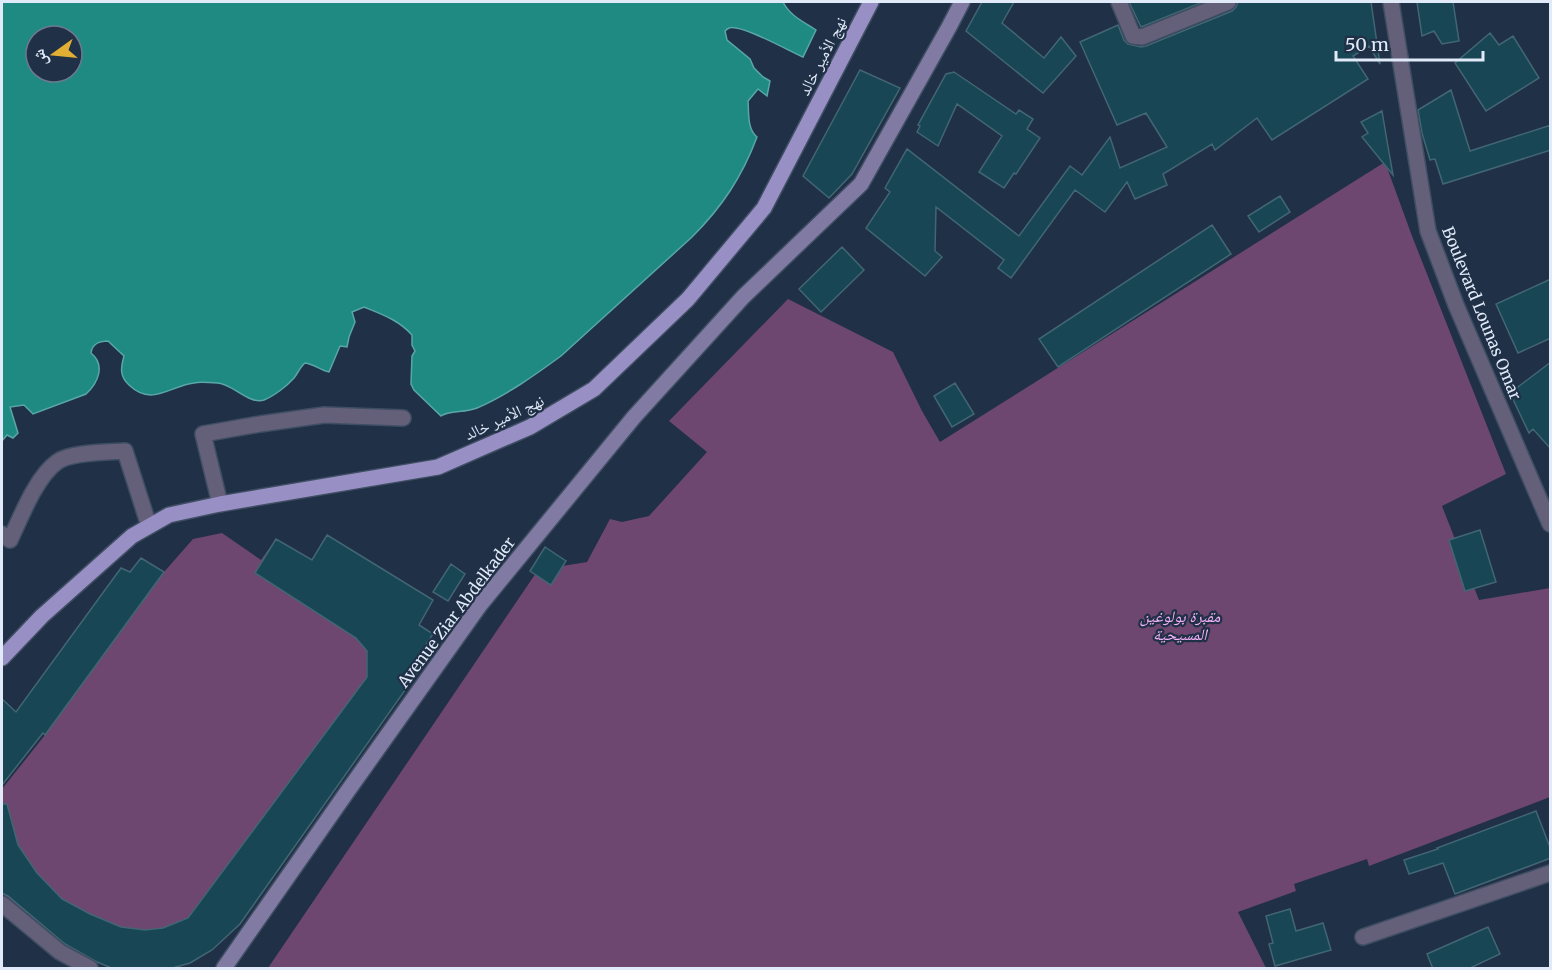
<svg xmlns="http://www.w3.org/2000/svg" width="1552" height="970" font-family="Merriweather,'Noto Naskh Arabic',serif">
<rect width="100%" height="100%" fill="#203046"/>
<!-- green -->
<path fill="#6d476f" d="M1385,162L1412,236L1506,474L1442,506L1479,600L1550,588V797L1369,866L1367,859L1294,884L1296,891L1238,912L1266,968H268L538,570L587,562L610,519L622,522L649,516L707,452L669,421L788,299L893,352L922,411L940,442Z
M222,533L261,560L276,539L312,560L327,535L433,600L419,624L433,634L425,646L432,652L240,924L212,950L190,963L169,968H114L67,949L30,924L2,893V789L45,735L23,717L29,695L121,568L130,572L141,558L164,572L193,539Z"/>
<!-- water -->
<path fill="#1f8a82" stroke="#59a7a6" stroke-width="1.5" fill-rule="evenodd" d="M2,2H783C790,16 804,22 816,30L803,57C789,51 741,24 729,28C727,29 726,30 725,31L727,40L750,59L754,68L763,77L770,81L767,96L758,89L748,101C749,113 747,129 757,137C742,177 722,207 692,237L561,356C535,375 507,395 477,408C465,413 449,410 441,416L414,390L411,384L412,356L415,351L412,345V335C399,320 381,314 364,307L352,312L355,322L349,337L347,347L340,346L329,372C320,370 314,364 305,363C300,367 298,373 294,378C287,386 274,396 264,400C249,405 232,383 217,383C209,383 201,381 194,383C169,386 152,407 129,385C119,376 121,367 124,356L108,341C100,341 92,344 91,353C106,365 98,383 86,394L33,414L24,405L10,407L18,433L13,438L7,435L2,441ZM36,36H72V72H36Z"/>
<!-- building -->
<path fill="#184655" stroke="#426673" stroke-width="1.5" d="M982,2H1014L1002,23L1044,58L1061,37L1076,56L1043,93L966,31Z
M1129,2H1203L1141,27Z
M1238,2H1371L1380,64L1369,46L1353,56L1368,79L1272,140L1257,118L1215,150L1212,144L1163,174L1167,185L1135,199L1127,182L1105,212L1075,190L1011,278L998,268L1004,260L936,207L935,251L942,257L925,276L866,228L890,192L885,188L907,149L1019,236L1070,166L1082,175L1110,137L1120,168L1167,147L1146,113L1117,125L1080,42L1118,25L1124,40L1128,44L1141,47L1146,46L1232,11L1236,7Z
M1417,2H1453L1459,41L1442,44L1434,31L1422,36Z
M1490,33L1499,45L1513,36L1539,78L1486,111L1455,63Z
M860,70L900,88L852,174L829,198L803,176Z
M954,72L1016,114L1019,110L1033,119L1027,129L1040,138L1016,174L1014,173L1004,188L979,172L1002,136L957,104L938,146L917,132L920,126L918,125L946,74Z
M1451,90L1470,151L1551,125V150L1443,184L1435,159L1430,160L1422,133L1418,110Z
M1382,111L1387,141L1393,175L1362,137L1368,133L1361,122Z
M1280,196L1290,212L1259,232L1248,216Z
M1212,225L1231,254L1058,367L1039,339Z
M842,247L864,270L821,312L799,289Z
M1551,279V338L1518,353L1496,304Z
M1551,362V449L1533,429L1529,433L1510,393Z
M955,383L974,414L952,427L934,396Z
M1480,530L1496,582L1465,591L1449,540Z
M327,535L433,600L419,625L433,634L425,646L432,652L240,924L212,950L190,963L169,969H114L97,962L65,944L8,896L2,893V804H7L18,845L37,873L62,899L90,914L121,927L145,930L163,928L188,918L367,677V651L356,638L255,573L276,539L312,560Z
M545,547L566,561L551,585L530,571Z
M141,558L164,572L45,735L43,733L2,785V699L16,712L121,568L130,572Z
M451,564L465,574L448,601L433,592Z
M1536,811L1551,850V858L1455,894L1443,863L1409,874L1404,860L1438,849L1437,848Z
M1290,909L1296,931L1323,923L1331,950L1275,966L1269,944L1273,943L1266,916Z
M1488,927L1500,954L1468,969H1433L1427,954Z"/>
<g fill="none" stroke-linecap="round" stroke-linejoin="round">
<defs>
<path id="minor" d="M1119,2L1133,36L1142,37L1228,2
M220,504L203,434L260,424L324,415L403,418
M2,534L10,540C21,517 36,477 57,462C69,452 109,452 125,451L149,526
M2,904L60,952L90,968
M1363,937L1550,873"/>
<path id="tertiary" d="M1391,2L1428,231L1456,305L1550,524"/>
<path id="secondary" d="M224,968L347,792L480,605L634,417L743,297L861,184L949,27L962,2"/>
<path id="primary" d="M2,658L42,616L132,536L169,515L220,504L438,467L530,427L594,389L688,299L764,208L871,2"/>
</defs>
<!-- minor casing -->
<use href="#minor" stroke="#3f4e63" stroke-width="18"/>
<!-- tertiary casing -->
<use href="#tertiary" stroke="#3f4e63" stroke-width="18"/>
<!-- secondary casing -->
<use href="#secondary" stroke="#3f4e63" stroke-width="18"/>
<!-- primary casing -->
<use href="#primary" stroke="#3f4e63" stroke-width="18"/>
<!-- minor -->
<use href="#minor" stroke="#64607a" stroke-width="15"/>
<!-- tertiary -->
<use href="#tertiary" stroke="#64607a" stroke-width="15"/>
<!-- secondary -->
<use href="#secondary" stroke="#817ba4" stroke-width="15"/>
<!-- primary -->
<use href="#primary" stroke="#988fc5" stroke-width="15"/>
</g>
<g text-anchor="middle" dominant-baseline="central" stroke-width="4.5" stroke-linejoin="round" paint-order="stroke">
<!-- street labels -->
<g font-size="16" fill="#e0eaf9" stroke="#203046">
<text transform="translate(822 56) rotate(-63)">نهج الأمير خالد</text>
<text transform="translate(1482 313) rotate(68)">Boulevard Lounas Omar</text>
<text transform="translate(504 417) rotate(-25)">نهج الأمير خالد</text>
<text transform="translate(456 612) rotate(-53)">Avenue Ziar Abdelkader</text>
</g>
<!-- park labels -->
<g font-size="16" font-style="italic" fill="#f5b0f7" stroke="#203046">
<text x="1180" y="616">مقبرة بولوغين<tspan x="1180" dy="18">المسيحية</tspan></text>
</g>
</g>
<!-- border -->
<rect width="1552" height="970" fill="none" stroke="#e0eaf9" stroke-width="6"/>
<!-- north arrow -->
<g transform="translate(54 54) rotate(255)"><circle r="28" fill="#203046" stroke="#6d7a8e" stroke-width="1.5"/>
<path d="M0-4.5L10 22L0 15L-10 22Z" fill="#e2af34"/>
<text y="-9" font-size="16" font-weight="bold" text-anchor="middle" fill="#e0eaf9">ش</text>
</g>
<!-- scale -->
<path d="M1336 51v9h147v-9" fill="none" stroke="#e0eaf9" stroke-width="3"/>
<text x="1345" y="51" font-size="18" fill="#e0eaf9" stroke="#203046" stroke-width="4.5" paint-order="stroke">50 m</text>
</svg>
